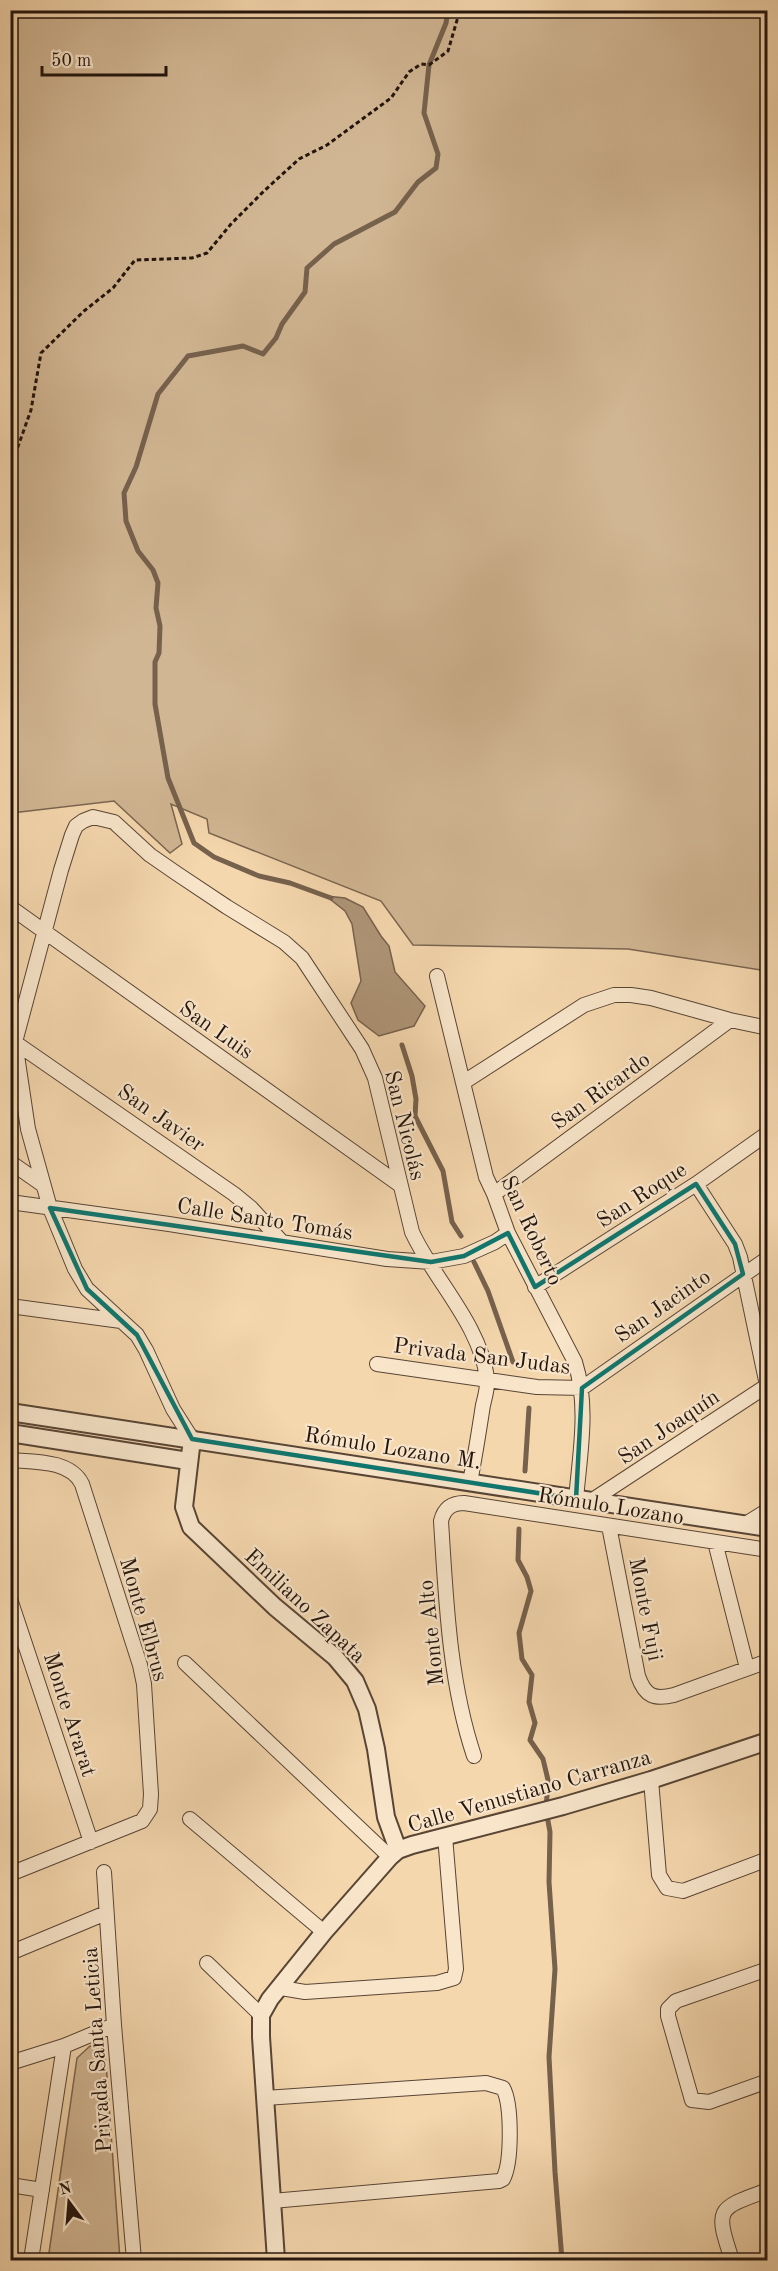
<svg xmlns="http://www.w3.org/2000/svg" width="778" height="2271" viewBox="0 0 778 2271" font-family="'Old Standard TT',serif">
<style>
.green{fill:#d1b693;stroke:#7a6550;stroke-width:1.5}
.water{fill:#ae9577;stroke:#76614d;stroke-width:1.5}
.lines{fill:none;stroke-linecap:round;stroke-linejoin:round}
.stream{stroke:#76614d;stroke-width:5}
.minor-casing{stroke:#584535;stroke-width:16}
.tertiary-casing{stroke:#584535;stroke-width:20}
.path{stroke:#23140d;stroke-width:3;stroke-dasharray:4.5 3;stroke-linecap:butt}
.minor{stroke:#f8e5ca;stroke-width:14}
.tertiary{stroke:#f8e5ca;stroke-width:16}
.marked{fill:none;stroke:#0f766e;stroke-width:4.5;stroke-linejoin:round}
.labels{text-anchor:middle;stroke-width:4.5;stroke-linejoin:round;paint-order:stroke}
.street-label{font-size:22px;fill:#23140d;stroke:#f8e5ca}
</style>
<rect width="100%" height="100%" fill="#f5d7ae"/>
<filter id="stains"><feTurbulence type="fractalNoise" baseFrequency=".00333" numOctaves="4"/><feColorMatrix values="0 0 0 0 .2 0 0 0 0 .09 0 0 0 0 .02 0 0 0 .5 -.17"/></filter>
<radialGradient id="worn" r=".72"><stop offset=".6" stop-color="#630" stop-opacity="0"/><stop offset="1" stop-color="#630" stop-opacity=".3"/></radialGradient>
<path class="green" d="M11,10L767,11V971L628,949L413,945L381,901L209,833L207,819L171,804L182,844L170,853L114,801L20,812L11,811Z
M90,2046L101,2048L106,2062L120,2260H48L77,2058Z"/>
<path class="water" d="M326,896L345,898L363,907L381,936L389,946L395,972L425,1006L414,1026L379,1036L358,1020L351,1003L361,981L352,924L345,911Z"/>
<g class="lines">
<path class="stream" d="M331,898L290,883L259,876L214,857L194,843L168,778L155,704V662L159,653L160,626L156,608L158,583L153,570L138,551L126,521L124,493L136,467L158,394L188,356L243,346L263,354L276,338L282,324L305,292L307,268L334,244L395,212L418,182L436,168L438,154L424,113L429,65L446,23L448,10
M402,1045L412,1076L416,1099L415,1116L443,1171L452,1222L461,1236
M474,1262L488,1291L513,1362
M525,1471L529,1408
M519,1529L518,1560L527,1577L531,1591L519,1633L522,1659L532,1675L529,1702L535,1723L530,1740L543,1759L548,1780L546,1810L550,1832L549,1882L555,1969L549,2057L555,2172L562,2260"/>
<g class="minor-casing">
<path id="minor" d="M10,907L400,1185
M437,976L486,1177L494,1194L508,1233L575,1362C589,1406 580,1453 576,1499
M10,1039L234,1194L251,1208L281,1241
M464,1082L584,1005L614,995H631L651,998L730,1020L768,1028
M10,1162L43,1185
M696,1184L735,1244L740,1257L768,1390
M494,1194L730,1020
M10,1202L169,1224L387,1259L431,1262L464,1256L495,1242L508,1233
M535,1287L696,1184L768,1133
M10,1306L121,1321
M377,1364L537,1387L582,1388L768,1258
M192,1439L173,1409L146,1350L137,1335L87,1289L75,1269L50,1208L28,1129L15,1042L61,870L72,835L76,826L83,821L93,817L114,822L150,855L176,873L227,907L284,942L302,958L362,1049L375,1078L412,1232C434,1280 480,1324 487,1378C488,1387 485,1397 483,1405C479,1431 475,1457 470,1482
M10,1460C35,1462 70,1460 82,1484L140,1665L144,1684L151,1794L150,1809L142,1821L10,1874
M591,1501L768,1385
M744,1525L768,1510
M609,1526L638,1676C645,1696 654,1700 674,1695L768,1661
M715,1542L747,1668
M10,1599L91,1842
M185,1663L390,1857
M474,1756C449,1681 446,1599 441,1521C444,1509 451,1503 464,1503L768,1550
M651,1780L659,1875L667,1888L683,1891L768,1859
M190,1819L324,1932
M104,1872L114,2025L134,2260
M10,1953L106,1913
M207,1963L261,2015
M768,1969L676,2001L668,2009V2016L692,2100L709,2102L768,2081
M281,1988L305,1992L437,1983L454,1978L456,1969L445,1836
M10,2063L64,2046L114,2025
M265,2098L486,2083L503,2088C512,2104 512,2163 503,2179L499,2181L272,2201
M10,2185L42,2190
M31,2260L64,2046
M732,2260C715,2208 716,2209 768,2190"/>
</g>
<g class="tertiary-casing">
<path id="tertiary" d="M10,1412L768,1528
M10,1433L188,1461
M192,1439L184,1507L191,1527L275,1607L335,1657L355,1681L367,1709L376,1749L386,1817L398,1850
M276,2260L261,2037V2015L270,1999L324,1932L390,1857L398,1850L412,1845L563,1806L651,1780L768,1741"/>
</g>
<path class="path" d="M10,469L31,410L41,353L84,311L113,288L135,260L192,258L207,253L231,224L264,191L299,159L327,145L391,98L409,72L421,64L429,65L448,51L460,10"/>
<use href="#minor" class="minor"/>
<use href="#tertiary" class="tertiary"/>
</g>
<path class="marked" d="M696,1184L735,1244L743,1274L582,1388L576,1499L192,1439L137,1335L87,1289L50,1208L431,1262L464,1256L508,1233L535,1287Z"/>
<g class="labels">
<g class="street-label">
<text transform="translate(217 1029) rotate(35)" y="8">San Luis</text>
<text transform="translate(600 1090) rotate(-36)" y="8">San Ricardo</text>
<text transform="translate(162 1117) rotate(35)" y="8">San Javier</text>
<text transform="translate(406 1125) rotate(76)" y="8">San Nicolás</text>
<text transform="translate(641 1194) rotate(-33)" y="8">San Roque</text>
<text transform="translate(265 1218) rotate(9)" y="8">Calle Santo Tomás</text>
<text transform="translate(533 1230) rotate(65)" y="8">San Roberto</text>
<text transform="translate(662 1305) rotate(-35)" y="8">San Jacinto</text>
<text transform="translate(482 1355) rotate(7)" y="8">Privada San Judas</text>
<text transform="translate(668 1426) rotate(-34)" y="8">San Joaquín</text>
<text transform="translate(393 1447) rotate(9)" y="8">Rómulo Lozano M.</text>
<text transform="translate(611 1505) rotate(9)" y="8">Rómulo Lozano</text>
<text transform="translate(306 1605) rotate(43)" y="8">Emiliano Zapata</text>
<text transform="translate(647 1609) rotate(79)" y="8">Monte Fuji</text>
<text transform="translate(145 1619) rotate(74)" y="8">Monte Elbrus</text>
<text transform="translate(430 1633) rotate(-96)" y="8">Monte Alto</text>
<text transform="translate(71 1714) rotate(72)" y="8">Monte Ararat</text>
<text transform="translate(529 1790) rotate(-16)" y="8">Calle Venustiano Carranza</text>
<text transform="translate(96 2050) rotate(-94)" y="8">Privada Santa Leticia</text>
</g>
</g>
<rect width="778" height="2271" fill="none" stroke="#f5d7ae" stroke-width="36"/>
<rect x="12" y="12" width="754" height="2247" fill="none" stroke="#23140d" stroke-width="3"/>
<rect x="18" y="18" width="742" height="2235" fill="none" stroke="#23140d" stroke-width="1.5"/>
<g transform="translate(69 2202) rotate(344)" stroke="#f8e5ca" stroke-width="4.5" paint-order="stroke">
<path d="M0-4.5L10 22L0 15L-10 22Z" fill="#23140d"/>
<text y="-9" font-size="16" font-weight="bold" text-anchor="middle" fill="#23140d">N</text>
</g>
<path d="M42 66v9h124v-9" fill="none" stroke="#23140d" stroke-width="3"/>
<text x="51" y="66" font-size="18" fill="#23140d" stroke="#f8e5ca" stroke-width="4.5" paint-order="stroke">50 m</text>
<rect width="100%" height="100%" filter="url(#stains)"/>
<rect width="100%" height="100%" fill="url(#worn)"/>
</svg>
